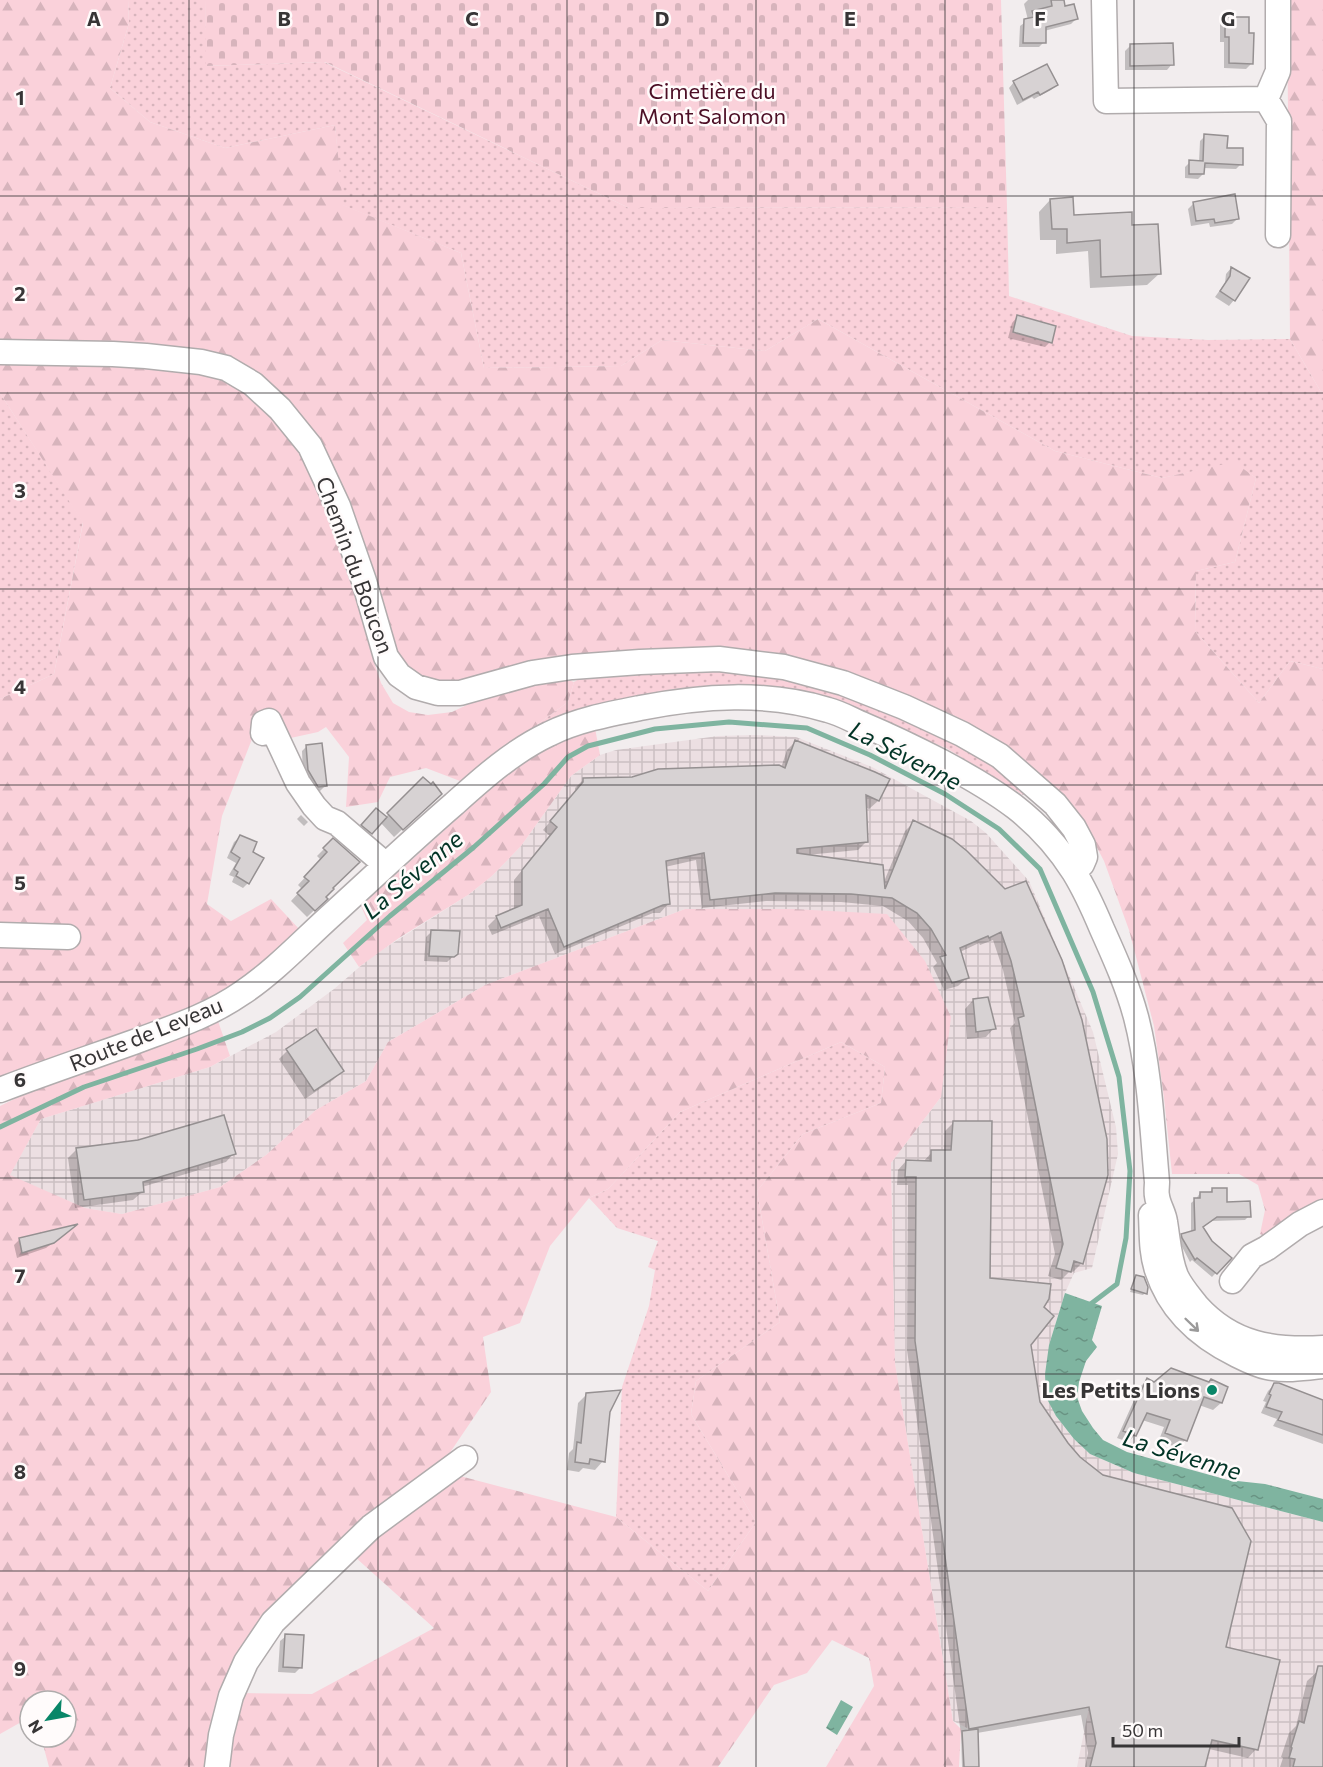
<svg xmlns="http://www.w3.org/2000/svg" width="1323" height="1767" viewBox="0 0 1323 1767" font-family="Commissioner,sans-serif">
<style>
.industrial{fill:url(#industrial-grid)}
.grass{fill:url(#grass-dots)}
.forest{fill:url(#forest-firs)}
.cemetery{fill:url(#cemetery-stones)}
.water{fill:url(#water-ripples)}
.shadow{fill:#0003}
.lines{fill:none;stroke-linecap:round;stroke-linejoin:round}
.stream{stroke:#7fb4a0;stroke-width:5}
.building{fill:#d7d2d3;stroke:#959091;stroke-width:1.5}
.minor-casing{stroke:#b1acad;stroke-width:27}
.minor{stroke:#fff;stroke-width:24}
.oneway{stroke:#9b9a9a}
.grid{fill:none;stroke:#373536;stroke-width:1.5;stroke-opacity:0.55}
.poi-dot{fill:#098668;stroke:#fffbfb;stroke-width:2}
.labels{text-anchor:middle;stroke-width:5;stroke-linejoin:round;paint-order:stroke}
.park-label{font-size:22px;fill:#4c0e25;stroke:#fffbfb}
.street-label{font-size:22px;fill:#373536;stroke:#fffbfb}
.poi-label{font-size:22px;font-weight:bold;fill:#373536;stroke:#fffbfb;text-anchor:end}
.water-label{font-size:24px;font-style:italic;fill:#023426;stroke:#fffbfb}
.grid-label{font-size:20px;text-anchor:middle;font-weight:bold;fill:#373536;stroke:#fffbfb;stroke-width:5;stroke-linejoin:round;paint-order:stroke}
</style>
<defs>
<pattern id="industrial-grid" width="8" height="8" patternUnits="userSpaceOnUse" patternTransform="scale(1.5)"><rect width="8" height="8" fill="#ecdfe2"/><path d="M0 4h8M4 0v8" fill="none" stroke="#cbc0c2"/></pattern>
<pattern id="grass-dots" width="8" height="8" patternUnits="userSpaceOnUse" patternTransform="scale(1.5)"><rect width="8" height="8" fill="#fad1da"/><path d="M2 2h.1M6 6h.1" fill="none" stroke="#d7b4bc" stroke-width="1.8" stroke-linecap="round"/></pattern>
<pattern id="forest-firs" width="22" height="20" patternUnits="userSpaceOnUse" patternTransform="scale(1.5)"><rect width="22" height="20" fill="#fad1da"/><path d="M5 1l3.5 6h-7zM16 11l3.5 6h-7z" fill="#d7b4bc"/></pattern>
<pattern id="cemetery-stones" width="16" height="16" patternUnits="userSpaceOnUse" patternTransform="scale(1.5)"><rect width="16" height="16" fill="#fad1da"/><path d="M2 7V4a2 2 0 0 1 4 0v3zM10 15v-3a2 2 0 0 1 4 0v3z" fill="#d7b4bc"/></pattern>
<pattern id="water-ripples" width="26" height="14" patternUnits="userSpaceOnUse" patternTransform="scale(1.5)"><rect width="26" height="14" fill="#7fb4a0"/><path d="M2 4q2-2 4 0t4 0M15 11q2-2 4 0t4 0" fill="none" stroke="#699383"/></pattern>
</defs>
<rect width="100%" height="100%" fill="#f2edee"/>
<path class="industrial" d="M755,735L796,737L872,767L971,821L986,833L1029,881L1093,1032L1116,1127L1118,1154L1092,1268L1074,1273L1065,1293L1049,1345L1056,1416L1074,1439L1090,1454L1134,1473L1323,1522V1767H1077L1089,1707L969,1729L953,1721L895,1363L891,1163L941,1097L685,909L485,985L388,1042L366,1081L316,1110L266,1155L220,1187L122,1214L85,1208L9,1176L41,1119L210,1067L276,1032L334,989L371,957L468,895L492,876L521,846L571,776L600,755L616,750L718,736Z"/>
<path class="grass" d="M128,0H205L207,66L324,62L629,208L1007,207L1009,296L1132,336L1208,340L1290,339L1321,392L1323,391V669L1290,661L1259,703L1195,631L1196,571L1235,562L1256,478L1234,463L1162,478L1055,451L818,319L765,351L662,340L621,366L484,368L461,253L342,205L335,125L225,148L150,122L110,88L129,23Z
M0,393L83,522L54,674L0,699Z
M704,665L782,673L948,734L1028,790L1023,795L946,748L812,696L772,687L734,686L673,689L583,710L534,727L568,702L574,682L586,675Z
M841,1042L885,1067L881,1103L803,1134L757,1191L780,1322L696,1381L691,1414L756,1522L708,1591L616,1517L622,1387L649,1306L655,1270L648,1267L658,1241L617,1228L589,1198L608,1189L680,1112Z"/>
<path class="forest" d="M0,0H128L129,23L110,88L150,122L225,148L335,125L343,205L461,253L484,368L621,366L662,340L765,351L818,319L1055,451L1162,478L1234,462L1256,478L1235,562L1196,571L1195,631L1259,703L1290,661L1323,669V1203L1271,1239L1260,1234L1265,1210L1258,1185L1239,1174H1172L1164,1098L1154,1026L1129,930L1104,861L1080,815L1058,791L1002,746L957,717L915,699L793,658L450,684L418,676L404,664L392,644L366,609L374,662L381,683L393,703L409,712L428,715L452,712L498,690L556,676L574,682L568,702L460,781L426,768L390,777L378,802L346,807L349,757L326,727L318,732L286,739L261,716L222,816L207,904L231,921L271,899L301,931L263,965L191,1012L0,1080V699L54,674L83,523L0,393Z
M1287,0H1323V391L1321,392L1290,339Z
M595,728L600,755L571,776L521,846L492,876L468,895L399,938L359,967L343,943L367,920L361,906L523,759L561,739Z
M685,909H793L887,914L925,961L951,1017L941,1097L891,1163L895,1363L953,1721L961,1729L959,1767H826L874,1686L869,1658L832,1640L807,1673L774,1685L718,1767H224L241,1693L312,1694L434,1628L355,1557L380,1530L460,1476L616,1517L708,1591L756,1522L691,1414L696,1381L780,1322L757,1191L803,1134L881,1103L885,1067L841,1042L680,1112L608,1189L589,1198L550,1246L520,1323L483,1337L491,1392L447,1457L264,1624L209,1767H49L41,1737H66V1701H30V1726L23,1721L0,1734V1106L31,1091L218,1021L230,1056L210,1067L41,1119L10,1175L85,1208L122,1214L220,1187L266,1155L316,1110L366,1081L388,1042L485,985Z"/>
<path class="cemetery" d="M205,0H1001L1007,207L629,208L325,62L206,66Z"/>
<path class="water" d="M1065,1293L1102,1306L1092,1340L1097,1347L1086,1361L1079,1382L1077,1397L1082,1411L1093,1428L1103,1440L1127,1452L1228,1480L1265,1484L1323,1499V1522L1134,1473L1090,1454L1074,1439L1056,1416L1046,1397L1045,1374L1049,1345Z
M841,1700L853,1707L837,1735L826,1728Z"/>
<path class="shadow" d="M1028,0H1063L1064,8L1076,19L1071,24L1044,31V42L1039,47H1019L1020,26L1028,20L1024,4Z
M1225,18L1252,63L1246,69L1224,68V42H1220V24Z
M1131,45L1172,64L1167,70H1125V51Z
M1014,82L1056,85L1051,90L1034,99L1032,97L1017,105L1009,88Z
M1205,136L1226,149L1241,164L1236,169L1203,168V174L1198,179L1185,178V167L1190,162H1199L1200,141Z
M1050,200L1072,216L1131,226L1159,274L1147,285L1090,288L1088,251L1056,254V240H1040L1039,212Z
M1194,203L1238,218L1232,224L1210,227L1209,223L1191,226L1188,209Z
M1231,268L1234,300L1229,306L1215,297L1225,283L1226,274Z
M1017,317L1050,342L1045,347L1008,338L1012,323Z
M795,742L888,780L878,801L869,809L865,807L867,841L858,850L807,855L883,884L905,831L914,822L1005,891L1082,1263L1073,1272L1070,1271L1061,1280L1048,1276L1055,1254L1010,1028L1015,1023L1003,970L993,940L980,945L979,943L960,952L967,978L958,986L944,990L933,967L937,963L923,938L908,921L883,906L841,902L766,901L702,908L696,860L665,867L668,904L660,913H653L555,954L539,916L492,935L488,926L497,917L514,910V880L550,836L543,830L575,792V788L584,779L632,778L781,768L787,750Z
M307,746L325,786L320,791L313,792L303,776L302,751Z
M423,779L432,802L394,837L380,822L368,835L360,828L376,810L385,818Z
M301,815L308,822L304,826L297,819Z
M240,837L251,852L248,883L243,888L232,882L234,877L229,875L236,863L227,858L234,842Z
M333,840L331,888L324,898L326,899L307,917L291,901L302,889L298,885L321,860L317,856Z
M432,931L457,953L447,962L424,961L426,937Z
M973,1000L994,1028L986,1037L967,1039L965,1009Z
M287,1051L342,1071L333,1080L305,1099L279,1059Z
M954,1122L989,1280L1042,1308L1030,1344L1038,1402L1067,1444L1224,1648L1256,1749L1248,1758L1209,1749L1204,1767H1085L1088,1753L1081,1715L977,1733L978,1767H962L961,1734L907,1350L908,1185H897L898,1170L906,1161L923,1162L932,1152H944L945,1131Z
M76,1150L234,1153L226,1162L142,1187V1192L133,1200L75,1208L68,1158Z
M1213,1189L1226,1203L1249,1216L1245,1220L1212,1221L1202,1228L1211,1242L1230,1258L1212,1277L1192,1260L1190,1262L1178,1239L1182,1235L1191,1232V1203L1196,1199L1200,1193H1209Z
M74,1227L46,1248L17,1258L14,1245L19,1240Z
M1137,1276L1145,1293L1143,1295L1130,1292Z
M1147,1380L1154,1384L1208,1383L1226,1387L1221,1403L1213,1410L1199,1405L1185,1440L1178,1448L1159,1440L1164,1427L1142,1420L1135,1435L1128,1442L1117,1438L1140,1387Z
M1275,1384L1323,1401V1444L1273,1426L1277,1419L1261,1413L1266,1402L1263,1401L1268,1391Z
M587,1394L609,1412L603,1461L595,1470L583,1468L579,1472L567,1470L569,1453L573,1449L578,1403Z
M286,1636L300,1668L295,1673L278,1672L280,1641Z
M1318,1671L1323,1672V1767H1280L1283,1758L1281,1757L1289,1733L1296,1726L1307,1681Z"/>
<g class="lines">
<path class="stream" d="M0,1127L84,1087L197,1049L242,1032L270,1018L300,997L390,916L474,847L544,784L568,757L588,746L655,729L729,722L807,728L870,755L945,794L999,829L1040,869L1093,992L1119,1077L1130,1171L1126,1238L1117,1284L1088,1306"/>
</g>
<path class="building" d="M1051,0H1064L1065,6L1074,4L1078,19L1046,27V43H1023L1024,19L1034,17L1032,11L1052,6Z
M1225,17H1249V33H1254L1253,64L1229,63V37H1225Z
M1173,43L1174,65L1130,66V44Z
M1047,64L1058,85L1040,95L1038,92L1023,100L1013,81Z
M1204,134L1228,136L1227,148H1243V165L1205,163L1204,174H1189V160L1203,161Z
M1235,194L1239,219L1215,223L1214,219L1196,221L1193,202Z
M1073,197L1074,215L1132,212V225L1158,224L1161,274L1101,277L1100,240L1067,243V229H1052L1050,199Z
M1231,267L1250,278L1235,301L1220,291L1230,276Z
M1017,315L1056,326L1052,343L1013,332Z
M795,740L875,772L890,779L879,801L866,795L868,842L797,849V853L883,865L885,889L913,820L952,839L967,851L1005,889L1026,881L1062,960L1082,1020L1107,1139L1108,1175L1083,1264L1074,1261L1071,1272L1056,1268L1063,1244L1018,1018L1024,1016L1011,961L1001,932L989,938L988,936L960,948L969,978L952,983L940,957L946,955L931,929L917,913L892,898L851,894L775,893L710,900L704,853L666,861L670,904L663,905L564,947L548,909L501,928L496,916L522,905V870L557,827L550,821L583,782V778L632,777L658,769L779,765L785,768Z
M322,743L327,786L318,787L308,770L306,745Z
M423,777L431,784L433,782L442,794L403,830L387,813Z
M376,808L387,817L372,834L361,825Z
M240,835L257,842L253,852L264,858L249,884L236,876L238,872L234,869L240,858L231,852Z
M333,838L360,862L333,888L334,889L326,897L328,899L315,911L297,893L309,881L304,877L327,852L323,848Z
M431,930L460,931L458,954L454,957L429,956Z
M988,997L996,1029L976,1032L973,999Z
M316,1029L344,1071L314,1091L286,1049Z
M224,1115L236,1154L143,1182L144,1192L84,1200L76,1148L138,1140Z
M953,1121H992L990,1278L1051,1284L1049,1299L1044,1307L1054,1316L1031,1345L1040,1402L1068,1443L1080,1457L1103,1475L1232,1508L1251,1541L1226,1647L1280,1660L1258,1750L1212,1740L1205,1767H1090L1096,1743L1089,1707L969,1729L915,1341L916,1177H905L906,1160L931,1161V1150H951Z
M1212,1188H1227V1202L1250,1201L1251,1217H1217L1203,1227L1212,1241L1232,1258L1217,1274L1197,1258L1195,1260L1182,1238L1181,1234L1195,1230L1194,1198H1200V1192H1212Z
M78,1224L54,1243L22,1253L19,1238Z
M1136,1275L1144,1277L1148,1287L1147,1294L1131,1289Z
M1171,1368L1209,1382L1211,1379L1228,1387L1222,1403L1204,1397L1187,1441L1165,1433L1170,1420L1147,1413L1136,1436L1123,1431L1147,1378L1154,1382Z
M1274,1383H1279L1323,1400V1435L1278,1420L1282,1412L1266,1407L1271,1395L1269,1394Z
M621,1390L610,1412L605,1462L590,1459L589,1464L575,1462L577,1442L581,1443L586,1393Z
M285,1634L304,1635L302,1668L283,1667Z
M1318,1666H1323V1767H1293L1295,1759L1289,1758L1292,1748L1291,1747L1299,1721L1304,1723Z
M978,1729L979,1767H964L962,1731Z"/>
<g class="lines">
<g class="minor-casing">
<path id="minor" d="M1104,0L1106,101L1266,99L1278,71V0
M1266,99L1279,121L1278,235
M0,352L113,354L146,356L201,362L226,368L253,384L280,409L310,446L338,506L364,581L386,657L399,675L416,687L438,693H460L532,673L572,667L640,662L719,659L784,667L843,683L904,707L962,734L1000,756L1055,804L1074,828L1083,845L1085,857L1082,864L1074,872
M263,733L264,723L269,721L298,783L314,806L325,818L337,823L386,865
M0,935L68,937
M0,1090C44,1073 89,1058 134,1042C171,1028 209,1016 242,993C272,973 298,946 325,921C368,882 410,842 454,804C483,778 513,751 549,734C577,720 609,714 640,708C702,696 766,691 828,710C840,713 852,720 864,725C890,736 917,749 942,762C998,792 1039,817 1074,872C1085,890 1094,910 1102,929C1115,958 1128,987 1136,1017C1150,1071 1152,1127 1157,1182C1157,1186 1156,1192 1157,1196C1158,1205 1164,1213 1165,1222C1168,1240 1169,1259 1176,1276C1181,1287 1190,1297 1197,1306C1232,1345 1274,1351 1323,1348
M1151,1215C1152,1234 1151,1252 1157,1270C1170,1311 1200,1337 1237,1355C1247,1360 1257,1365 1267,1367C1286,1371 1305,1368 1323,1366
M1232,1281L1252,1256L1267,1248L1300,1224L1323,1212
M217,1767L221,1735L231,1696L246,1662L273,1622L371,1527L465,1458"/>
</g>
<use href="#minor" class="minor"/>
</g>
<defs><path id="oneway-shaft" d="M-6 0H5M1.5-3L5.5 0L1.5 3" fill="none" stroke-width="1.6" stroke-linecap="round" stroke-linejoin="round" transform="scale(1.5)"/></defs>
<use class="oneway" href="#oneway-shaft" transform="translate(1192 1325) rotate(44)"/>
<path class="grid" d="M189,0V1767M378,0V1767M567,0V1767M756,0V1767M945,0V1767M1134,0V1767M0,196H1323M0,393H1323M0,589H1323M0,785H1323M0,982H1323M0,1178H1323M0,1374H1323M0,1571H1323"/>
<circle class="poi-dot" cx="1212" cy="1390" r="6"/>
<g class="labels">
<g class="park-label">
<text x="712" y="99">Cimetière du<tspan x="712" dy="25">Mont Salomon</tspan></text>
</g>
<g class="street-label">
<text transform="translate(355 565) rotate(70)" y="8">Chemin du Boucon</text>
<text transform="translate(146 1034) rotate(-22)" y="8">Route de Leveau</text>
</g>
<g class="poi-label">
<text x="1200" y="1398">Les Petits Lions</text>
</g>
<g class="water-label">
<text transform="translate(905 756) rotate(27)" y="8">La Sévenne</text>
<text transform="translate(413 875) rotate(-40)" y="8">La Sévenne</text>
<text transform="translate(1182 1455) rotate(17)" y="8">La Sévenne</text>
</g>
</g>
<g class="grid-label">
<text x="94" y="26">A</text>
<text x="284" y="26">B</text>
<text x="472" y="26">C</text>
<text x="662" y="26">D</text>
<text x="850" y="26">E</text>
<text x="1040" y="26">F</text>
<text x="1228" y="26">G</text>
<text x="20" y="105">1</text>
<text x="20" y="301">2</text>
<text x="20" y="498">3</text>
<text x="20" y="694">4</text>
<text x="20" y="890">5</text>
<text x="20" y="1087">6</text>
<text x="20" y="1283">7</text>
<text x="20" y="1479">8</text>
<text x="20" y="1676">9</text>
</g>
<g transform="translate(48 1719) rotate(239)"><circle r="28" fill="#fffbfb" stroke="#afacac" stroke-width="1.5"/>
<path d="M0-4.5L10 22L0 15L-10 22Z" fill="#098668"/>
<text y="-9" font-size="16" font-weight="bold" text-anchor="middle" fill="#373536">N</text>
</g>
<path d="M1113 1737v9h126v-9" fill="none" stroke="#373536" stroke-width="3"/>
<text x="1122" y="1737" font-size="18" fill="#373536" stroke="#fffbfb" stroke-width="4.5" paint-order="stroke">50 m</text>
</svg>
